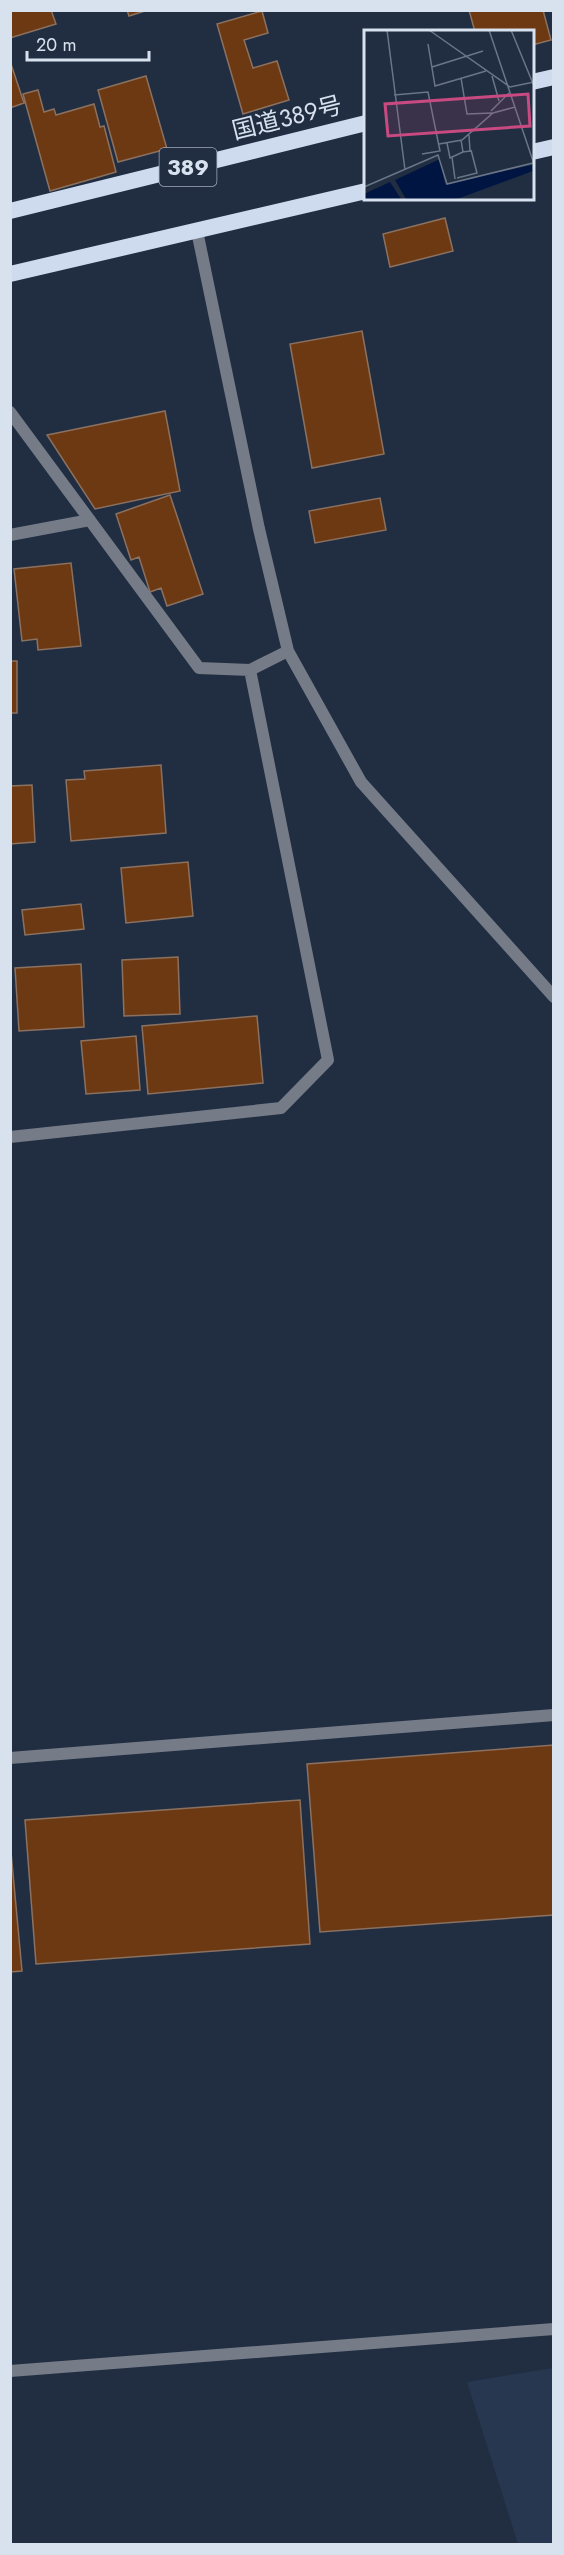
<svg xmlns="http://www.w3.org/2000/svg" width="564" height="2555" viewBox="0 0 564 2555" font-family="Jost,'Noto Sans JP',sans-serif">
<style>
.built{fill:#273750}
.building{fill:#6d3912;stroke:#8b7160;stroke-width:1.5}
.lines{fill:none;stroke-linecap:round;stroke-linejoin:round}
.service{stroke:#757c87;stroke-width:12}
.minor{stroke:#757c87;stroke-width:12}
.trunk{stroke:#cedaee;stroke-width:16}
.labels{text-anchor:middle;stroke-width:4.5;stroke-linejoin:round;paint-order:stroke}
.shield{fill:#212e42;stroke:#a1abba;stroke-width:1.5}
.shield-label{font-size:22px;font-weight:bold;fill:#d8e1ee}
.street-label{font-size:24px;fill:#d8e1ee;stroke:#212e42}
.inset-road{fill:none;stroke:#6a7687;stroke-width:1.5}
.view{fill:#c84a80;fill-opacity:0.15;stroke:#c84a80;stroke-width:3}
.inset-edge{fill:none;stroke:#d8e1ee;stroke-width:3}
</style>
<rect width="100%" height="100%" fill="#212e42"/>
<path class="built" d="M553,2368V2544H518L467,2382Z"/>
<path class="building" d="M10,10H51L56,24L10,38Z
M127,10H148L129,16Z
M469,10H543L551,40L532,45V32H475Z
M262,11L268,33L244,40L253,68L277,61L289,100L243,114L217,24Z
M10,61L24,103L10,108Z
M146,76L167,149L118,162L98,90Z
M38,90L44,112L54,109L56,115L94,104L100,127L104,126L116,172L50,191L23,94Z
M445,218L453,251L390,267L383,234Z
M362,331L384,454L312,468L290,344Z
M165,411L180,491L95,509L47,435Z
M170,495L203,594L167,606L161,588L150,592L139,557L131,560L116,514Z
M380,498L386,530L315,543L309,511Z
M71,563L81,646L38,650L37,639L22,641L14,569Z
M10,661H17V713H10Z
M161,765L166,833L71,841L66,780L85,779L84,771Z
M32,785L35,842L10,844V786Z
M188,862L193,916L126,923L121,868Z
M81,904L84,929L25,935L22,910Z
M178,957L180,1014L124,1016L122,960Z
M81,964L84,1027L19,1031L15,968Z
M257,1016L263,1083L148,1094L142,1026Z
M136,1036L140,1090L86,1094L81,1041Z
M554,1745V1915L320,1932L307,1764Z
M300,1800L310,1944L36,1964L25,1820Z
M10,1841L22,1971L10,1972Z"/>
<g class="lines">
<path class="service" d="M10,1758L554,1715"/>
<path class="minor" d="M197,231L259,529L288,651L361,782L554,997
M10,412L199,668L250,670
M10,535L90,520
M10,1137L281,1108L328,1060L250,670L288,651
M10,2371L554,2329"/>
<path class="trunk" d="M532,82L554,77
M532,152L554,147
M10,211L366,123
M10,274L366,191"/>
</g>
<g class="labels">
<rect class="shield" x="159.5" y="148" width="57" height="38" rx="4.5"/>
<g class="shield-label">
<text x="188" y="175">389</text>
</g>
<g class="street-label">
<text transform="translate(287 118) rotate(-14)" y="8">国道389号</text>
</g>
</g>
<g transform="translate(364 30)">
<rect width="170" height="170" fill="#212e42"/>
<path d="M76,129L81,154L168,135L169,141L93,169H42L31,150ZM26,152L37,169H0V164Z" fill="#001541"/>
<path class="inset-road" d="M23,0L41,140M65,0L146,57L170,52M125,0L170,134M147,0L170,56M64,14L71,56L122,41M68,37L119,21M128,46L135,71M97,48L103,84L128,83M30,65L64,62L76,121L58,124M127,81L145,63M97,110L99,122L106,121L105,105M83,113L86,128L99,122M75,114L98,110L129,83L151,77M88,127L91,149M93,148L113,143L107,120M0,157L74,125L83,154L169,133"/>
<path class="view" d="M164,64L166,96L24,106L21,74Z"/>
<rect width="170" height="170" class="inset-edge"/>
</g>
<rect width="564" height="2555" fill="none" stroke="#d8e1ee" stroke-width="24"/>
<path d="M27 51v9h122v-9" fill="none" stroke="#d8e1ee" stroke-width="3"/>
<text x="36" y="51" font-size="18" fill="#d8e1ee" stroke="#212e42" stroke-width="4.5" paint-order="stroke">20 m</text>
</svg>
